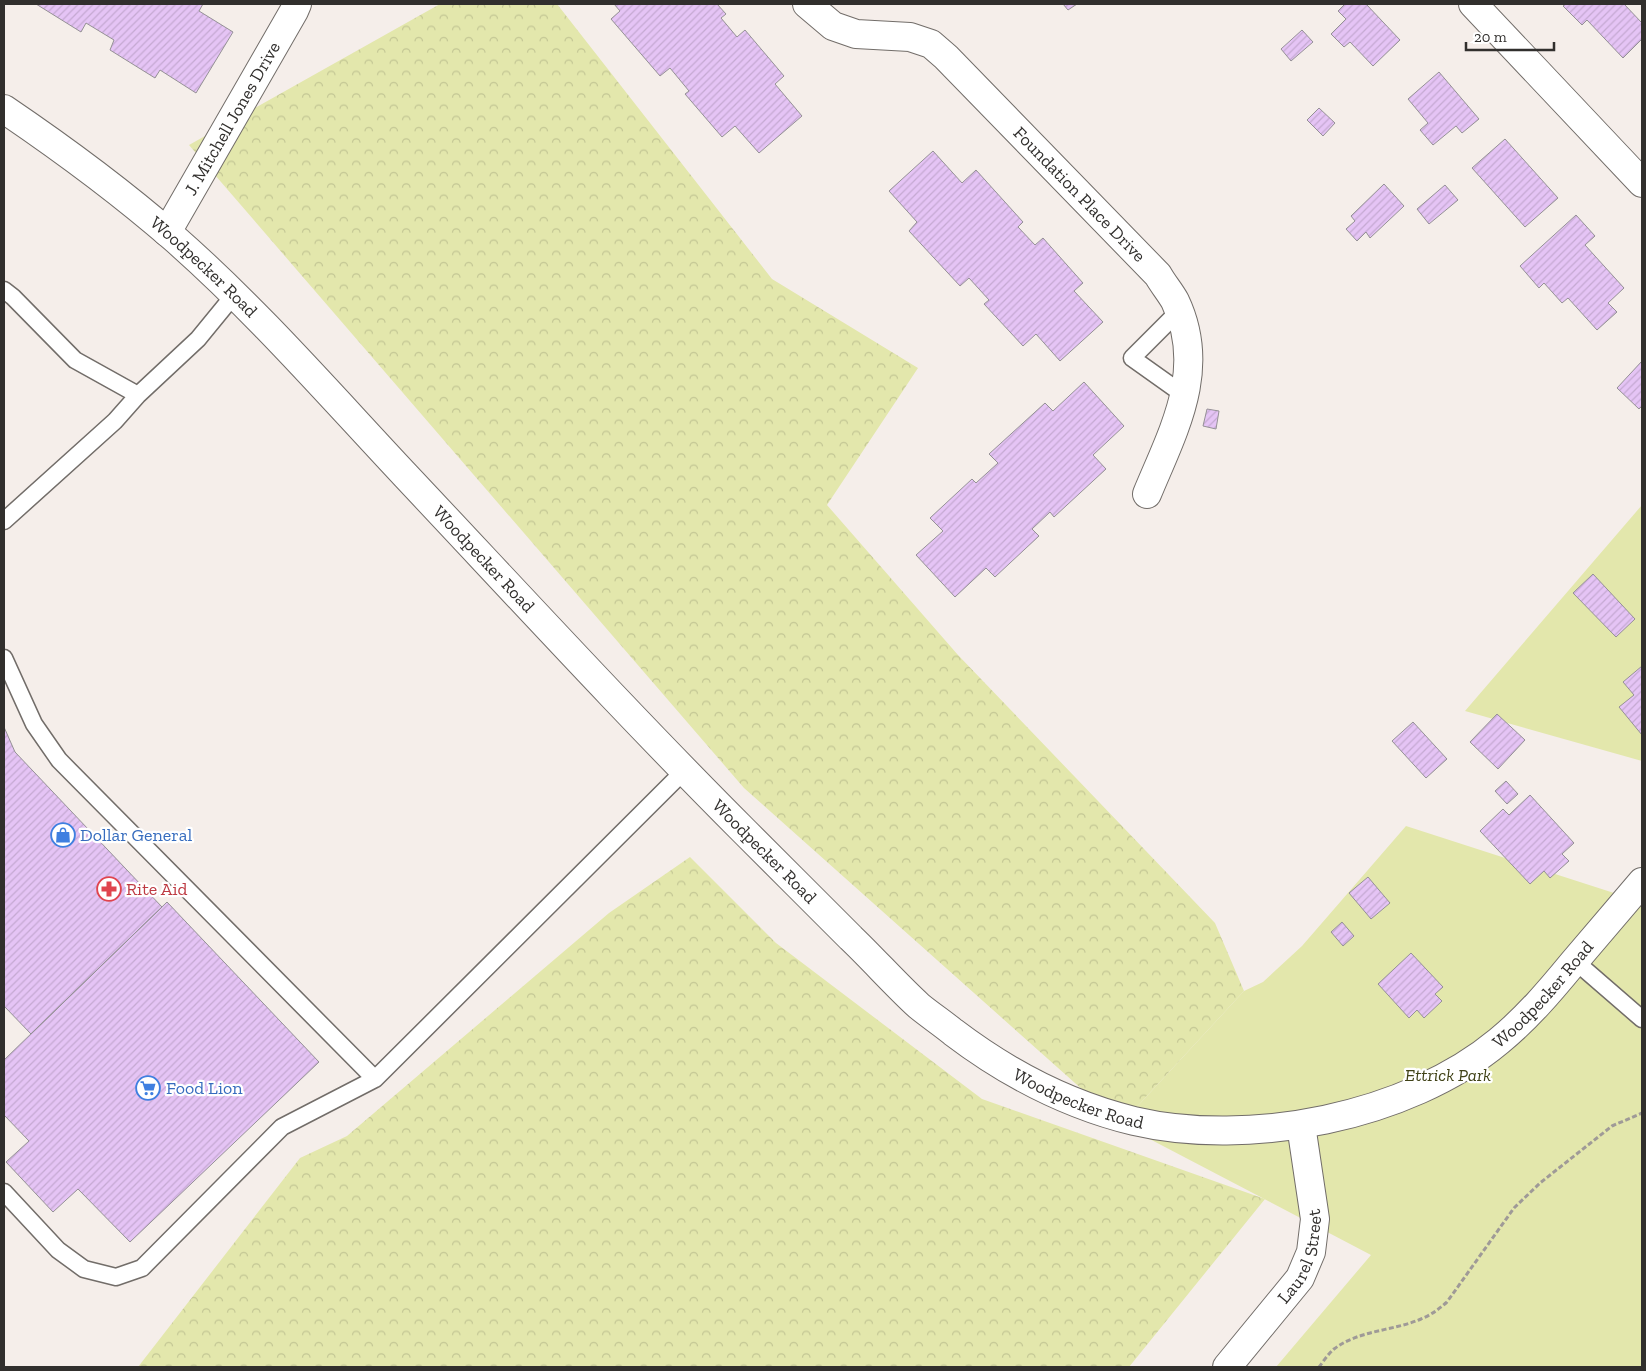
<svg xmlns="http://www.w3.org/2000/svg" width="1646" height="1371" viewBox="0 0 1646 1371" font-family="'Zilla Slab',serif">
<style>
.forest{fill:url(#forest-crowns)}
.park{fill:#e3e7ac}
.building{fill:url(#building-hatch);stroke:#959196}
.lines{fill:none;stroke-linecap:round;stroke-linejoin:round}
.service-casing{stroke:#726d69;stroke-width:19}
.minor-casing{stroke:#726d69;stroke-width:30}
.secondary-casing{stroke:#726d69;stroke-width:30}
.path{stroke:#9f9a97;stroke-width:3;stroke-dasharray:5 2.5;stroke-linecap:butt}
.service{stroke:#fff;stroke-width:16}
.minor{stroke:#fff;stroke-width:28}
.secondary{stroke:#fff;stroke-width:28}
.labels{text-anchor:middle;stroke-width:4.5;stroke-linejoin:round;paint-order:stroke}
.street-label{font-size:18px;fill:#312f2d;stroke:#fff}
.shop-label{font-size:18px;fill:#366cbe;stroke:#fff;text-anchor:start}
.health-label{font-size:18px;fill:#be3a42;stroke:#fff;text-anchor:start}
.park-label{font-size:18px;font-style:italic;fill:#404217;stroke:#fff}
</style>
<defs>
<pattern id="forest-crowns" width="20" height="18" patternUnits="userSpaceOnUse" patternTransform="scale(1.25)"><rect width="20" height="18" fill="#e3e7ac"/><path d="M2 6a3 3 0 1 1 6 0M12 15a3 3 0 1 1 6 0" fill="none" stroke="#c3c694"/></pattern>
<pattern id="building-hatch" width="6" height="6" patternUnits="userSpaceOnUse" patternTransform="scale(1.25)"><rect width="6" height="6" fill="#e5c4f5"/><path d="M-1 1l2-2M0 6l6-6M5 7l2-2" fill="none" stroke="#c5a9d2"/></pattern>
</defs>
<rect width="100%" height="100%" fill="#f5eeea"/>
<path class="forest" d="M440,4H557L772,279L918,368L827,505L958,655L1215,923L1244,991L1121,1124L744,788L189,145Z
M690,857L776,943L982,1099L1265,1199L1129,1367H138L300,1158L347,1136L609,913Z"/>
<path class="park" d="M1642,505V761L1465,711Z
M1406,826L1642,902V1367H1276L1371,1255L1121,1124L1244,991L1263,982L1302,946Z"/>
<path class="building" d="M36,4H203L199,11L233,32L196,93L160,70L155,78L110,50L114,40L86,23L81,32Z
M614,4H717L726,14L721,18L737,37L745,30L784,76L775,84L802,116L759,153L735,126L722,137L685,94L689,91L670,68L660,76L611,19L620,11Z
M1063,4H1077L1068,10Z
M1345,4H1366L1400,40L1373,66L1350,42L1344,47L1331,34L1346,19L1338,11Z
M1566,4H1624L1642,23V39L1623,58L1587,20L1582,25L1563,6Z
M1302,30L1313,42L1291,61L1281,49Z
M1439,72L1479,119L1462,133L1456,126L1433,145L1420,130L1428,123L1408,99Z
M1319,108L1335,123L1323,136L1307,120Z
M1505,139L1558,198L1525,227L1472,168Z
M933,151L962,183L976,170L1023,222L1018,227L1035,245L1043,238L1083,283L1074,291L1103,322L1060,361L1036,334L1023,346L984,304L989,300L969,278L960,286L909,231L917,222L889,191Z
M1384,184L1404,206L1370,238L1366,232L1357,241L1346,229L1355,221L1351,216Z
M1445,185L1458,200L1429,224L1417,209Z
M1576,215L1595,236L1585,245L1624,288L1608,303L1617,312L1597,330L1568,298L1562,303L1544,283L1539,288L1520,266Z
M1642,361V406L1639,409L1617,388Z
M1084,382L1124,426L1093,455L1106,469L1054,517L1050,512L1032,529L1039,536L995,577L986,568L955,597L916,555L943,531L930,518L972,479L976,483L998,463L989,454L1045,403L1053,411Z
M1207,409L1219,411L1216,429L1203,426Z
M1593,574L1635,619L1616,637L1573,593Z
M1642,666V735L1619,707L1634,695L1623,682Z
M1497,714L1525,740L1498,769L1470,742Z
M1413,722L1447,759L1426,778L1392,741Z
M4,727L15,752L162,907L31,1034L4,1006Z
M1506,781L1518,794L1507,804L1495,791Z
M1530,795L1574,843L1562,854L1569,861L1550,878L1544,871L1530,884L1480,831L1503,809L1509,815Z
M1368,877L1390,903L1371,919L1349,893Z
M167,902L319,1062L130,1242L78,1189L53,1212L6,1162L29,1141L4,1115V1060Z
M1342,922L1354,936L1343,946L1331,932Z
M1411,953L1443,987L1435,994L1442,1001L1424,1018L1417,1010L1409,1018L1378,984Z"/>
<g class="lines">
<g class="service-casing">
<path id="service" d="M4,290L13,297L75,360L138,395
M1179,311L1132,358L1184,395
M4,521L115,421L138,395L198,339L234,295
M4,658L34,724L59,760L375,1079
M1575,961L1642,1019
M4,1192L58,1250L84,1269L116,1277L142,1268L282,1127L375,1079L685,770"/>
</g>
<g class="minor-casing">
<g id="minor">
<path id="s1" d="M807,4L833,26L856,34L910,37L931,44L946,57L1158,275C1163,284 1170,292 1175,301C1208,370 1173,431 1147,494"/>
<path d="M1473,4L1642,183"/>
<path id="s2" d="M167,232L294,11L297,4"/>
<path id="s3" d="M1227,1367L1300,1278L1311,1252L1315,1219L1301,1125"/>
</g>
</g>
<g class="secondary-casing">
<g id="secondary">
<path id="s4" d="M4,109C63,149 120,191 174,238C257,311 330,395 406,476C518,595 629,716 745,832C780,867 816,903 851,938C874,960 896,985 919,1006C930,1015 942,1023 953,1032C1007,1073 1068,1105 1134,1121C1249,1148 1408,1117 1499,1041C1527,1018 1550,991 1573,963C1596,936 1619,909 1642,882"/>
</g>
</g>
<path class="path" d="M1319,1367C1323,1362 1328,1354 1334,1349C1359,1330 1393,1331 1421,1319C1431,1315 1439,1309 1447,1302L1514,1208L1540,1183L1612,1126L1642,1113"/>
<use href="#service" class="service"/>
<use href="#minor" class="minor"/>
<use href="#secondary" class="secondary"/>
</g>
<defs>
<g id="shop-ring" transform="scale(1.25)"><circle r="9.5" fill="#fff" stroke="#3f7fe0" stroke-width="1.5"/><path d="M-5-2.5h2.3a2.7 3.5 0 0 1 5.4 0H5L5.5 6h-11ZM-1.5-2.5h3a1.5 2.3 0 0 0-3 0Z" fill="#3f7fe0"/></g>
<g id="pharmacy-ring" transform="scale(1.25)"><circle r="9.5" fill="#fff" stroke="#e0444e" stroke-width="1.5"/><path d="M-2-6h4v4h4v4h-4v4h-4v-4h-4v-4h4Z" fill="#e0444e"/></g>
<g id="supermarket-ring" transform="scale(1.25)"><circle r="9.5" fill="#fff" stroke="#3f7fe0" stroke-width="1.5"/><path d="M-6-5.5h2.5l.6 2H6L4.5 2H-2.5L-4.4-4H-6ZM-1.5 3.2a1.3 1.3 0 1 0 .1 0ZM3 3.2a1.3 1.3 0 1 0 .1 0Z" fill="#3f7fe0"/></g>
</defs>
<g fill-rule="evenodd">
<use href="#shop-ring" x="63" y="835"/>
<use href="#pharmacy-ring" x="109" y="889"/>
<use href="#supermarket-ring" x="148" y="1088"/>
</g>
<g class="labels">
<g class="street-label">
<text dy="6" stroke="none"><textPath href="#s2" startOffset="131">J. Mitchell Jones Drive</textPath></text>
<text dy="6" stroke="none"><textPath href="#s1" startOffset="346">Foundation Place Drive</textPath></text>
<text dy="6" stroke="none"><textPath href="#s4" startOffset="255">Woodpecker Road</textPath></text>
<text dy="6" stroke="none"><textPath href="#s4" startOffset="660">Woodpecker Road</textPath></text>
<text dy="6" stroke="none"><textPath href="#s4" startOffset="1065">Woodpecker Road</textPath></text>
<text dy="6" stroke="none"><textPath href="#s4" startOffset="1979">Woodpecker Road</textPath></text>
<text dy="6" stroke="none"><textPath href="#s4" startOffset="1470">Woodpecker Road</textPath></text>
<text dy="6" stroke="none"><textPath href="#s3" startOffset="136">Laurel Street</textPath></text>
</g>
<g class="shop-label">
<text x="80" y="841">Dollar General</text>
<text x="166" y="1094">Food Lion</text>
</g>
<g class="health-label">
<text x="126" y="895">Rite Aid</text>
</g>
<g class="park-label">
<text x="1448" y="1081">Ettrick Park</text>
</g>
</g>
<rect width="1646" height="1371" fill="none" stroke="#312f2d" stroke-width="10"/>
<path d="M1466 42v8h88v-8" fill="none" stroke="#312f2d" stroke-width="2.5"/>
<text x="1474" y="42" font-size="15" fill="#312f2d" stroke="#ffffff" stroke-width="4" paint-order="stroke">20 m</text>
</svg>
